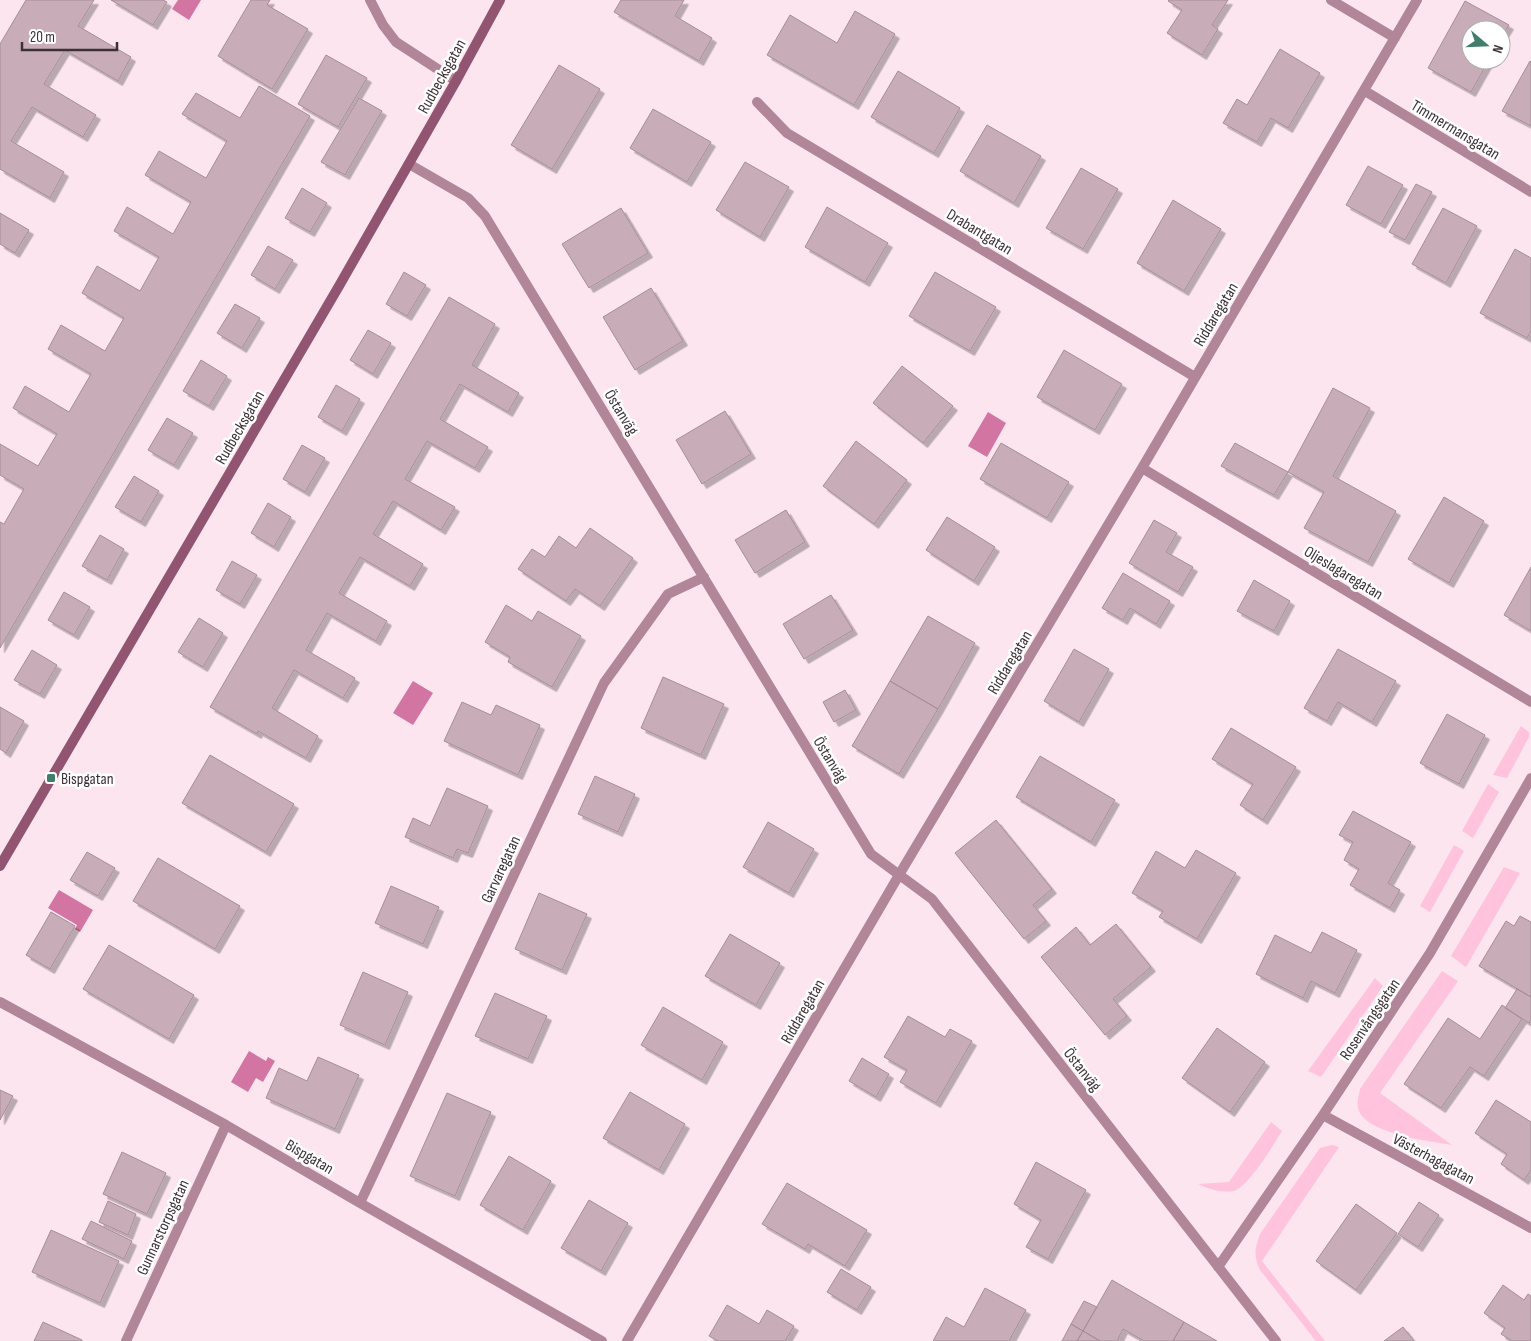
<svg xmlns="http://www.w3.org/2000/svg" width="1531" height="1341" viewBox="0 0 1531 1341" font-family="'Sofia Sans Condensed',sans-serif">
<style>
.green{fill:#ffc3dd}
.water{fill:#d375a3}
.building{fill:#c8adb8;stroke:#a78d98;filter:url(#shadow)}
.lines{fill:none;stroke-linecap:round;stroke-linejoin:round}
.street{stroke:#b18699;stroke-width:10}
.secondary{stroke:#915572;stroke-width:10}
.poi-dot{fill:#407d6a;stroke:#fff;stroke-width:2}
.labels{text-anchor:middle;stroke-width:5;stroke-linejoin:round;paint-order:stroke}
.street-label{font-size:16px;fill:#3b3035;stroke:#fff}
.poi-label{font-size:16px;fill:#3b3035;stroke:#fff;text-anchor:start}
</style>
<defs>
<filter id="shadow"><feDropShadow dx="4.5" dy="4.5" stdDeviation="0" flood-color="#0004"/></filter>
</defs>
<rect width="100%" height="100%" fill="#fce5ef"/>
<path class="green" d="M1521,726L1529,732V737L1507,778L1493,775Z
M1488,784L1499,792L1473,838L1462,831Z
M1454,845L1464,851L1430,912L1420,906Z
M1504,867L1520,873L1466,967L1451,956Z
M1442,971L1458,981L1380,1093L1452,1145C1430,1141 1364,1134 1358,1108C1357,1101 1359,1095 1360,1089Z
M1375,978L1383,986L1321,1077L1308,1071Z
M1271,1122L1282,1131C1273,1145 1248,1188 1233,1191C1220,1193 1210,1189 1198,1184L1229,1182Z
M1332,1145L1339,1147L1262,1261L1325,1341H1316L1260,1270C1253,1255 1255,1249 1260,1234L1320,1148Z"/>
<path class="water" d="M178,0H201L189,20L172,9Z
M988,412L1006,423L987,457L968,446Z
M413,681L433,693L413,725L393,713Z
M59,890L93,910L80,932L75,929L77,925L48,908Z
M249,1051L266,1061L268,1057L275,1061L263,1082L256,1078L248,1092L231,1082Z"/>
<path class="building" d="M26,0H94L78,26L131,57L118,81L65,50L44,84L96,115L83,137L32,107L11,141L64,172L50,198L0,169V44Z
M111,0H163L167,2L153,25Z
M251,0H270L267,5L308,29L272,89L218,56Z
M621,0H684L675,16L712,38L699,61L614,12Z
M1169,0H1228L1212,25L1218,29L1202,55L1167,33L1182,10L1168,1Z
M1465,1L1509,25L1501,38V30H1471V60H1489L1471,92L1428,68Z
M855,11L895,34L854,105L767,55L790,15L837,43Z
M1280,49L1320,73L1288,128L1271,118L1257,142L1223,123L1237,99L1247,105Z
M326,55L367,78L338,127L298,104Z
M1530,61L1531,62V126L1502,111Z
M559,65L600,89L552,169L511,145Z
M898,71L960,108L934,153L871,117Z
M259,86L310,116L0,648V522L4,524L24,489L0,475V444L38,466L57,434L13,408L25,386L69,412L91,374L48,349L61,325L105,351L124,318L82,293L97,266L140,291L159,257L114,231L127,207L173,234L191,202L145,175L159,151L206,178L227,141L182,114L196,93L240,118Z
M359,98L382,111L345,175L321,162Z
M653,109L711,142L687,182L630,148Z
M987,125L1041,156L1014,203L960,171Z
M745,162L789,187L760,237L716,210Z
M1368,166L1403,185L1381,224L1346,205Z
M1081,168L1118,189L1083,249L1046,228Z
M1416,184L1432,192L1405,240L1389,232Z
M302,188L327,203L310,232L285,218Z
M1173,200L1221,229L1184,291L1137,263Z
M827,207L888,243L865,282L805,247Z
M621,208L648,253L589,288L562,244Z
M1443,208L1477,226L1446,283L1412,264Z
M0,213L29,230L15,253L0,244Z
M268,246L293,260L275,289L251,275Z
M1515,249L1531,258V331L1527,338L1480,313Z
M404,272L426,285L407,316L386,304Z
M935,272L996,307L970,351L909,316Z
M651,288L683,341L635,370L603,317Z
M449,297L495,324L472,365L519,393L508,412L460,384L440,419L488,447L475,468L427,441L405,479L455,507L441,530L393,501L373,534L423,564L410,586L360,557L339,593L387,621L376,641L327,613L306,650L355,678L343,698L294,670L272,708L318,736L306,758L258,731L257,734L210,707Z
M235,304L260,318L242,348L217,333Z
M368,330L391,343L373,374L350,360Z
M1064,350L1122,384L1095,430L1037,397Z
M201,360L227,376L209,406L183,391Z
M902,366L953,406L923,443L873,403Z
M336,385L360,399L342,431L318,417Z
M1333,388L1370,408L1333,476L1396,511L1368,562L1304,528L1324,492L1288,472Z
M725,411L751,454L702,484L676,440Z
M167,418L193,433L174,465L148,450Z
M856,441L907,480L874,524L823,486Z
M1001,443L1069,482L1047,518L980,479Z
M1235,443L1288,472L1274,495L1221,466Z
M302,445L325,458L305,492L283,479Z
M134,476L159,491L141,522L115,507Z
M1444,497L1484,521L1449,583L1408,559Z
M268,503L291,517L274,547L251,533Z
M786,510L805,542L755,573L735,540Z
M947,517L995,547L974,581L926,550Z
M1154,520L1177,533L1166,552L1193,567L1178,592L1129,563Z
M590,528L633,558L600,606L575,589L566,601L518,569L532,549L545,557L559,536L576,548Z
M100,535L124,549L107,580L82,566Z
M232,561L257,575L240,604L216,590Z
M1531,567V631L1504,615Z
M1123,573L1170,601L1156,624L1130,608L1123,620L1102,608Z
M1254,580L1290,601L1274,631L1237,611Z
M64,592L90,607L74,635L48,620Z
M831,595L853,630L804,659L783,624Z
M506,605L532,621L538,611L581,636L552,687L508,662L510,657L485,642Z
M928,616L975,643L938,709L890,681Z
M199,618L223,633L203,667L178,652Z
M1074,649L1109,669L1079,722L1044,701Z
M1338,649L1396,681L1372,722L1338,702L1327,721L1304,708Z
M32,650L57,665L40,694L14,680Z
M663,677L724,704L701,755L641,728Z
M890,681L938,709L899,774L852,746Z
M845,690L856,710L834,722L823,702Z
M462,702L491,715L496,705L540,725L518,775L444,741Z
M0,707L24,721L6,753L0,749Z
M1447,714L1485,735L1459,784L1420,763Z
M1231,728L1296,767L1263,820L1240,805L1253,784L1212,759Z
M210,755L294,804L266,852L182,803Z
M1040,756L1115,800L1091,842L1016,797Z
M595,776L635,794L618,832L578,814Z
M447,788L488,806L468,853L457,849L453,858L405,837L413,818L430,826Z
M1353,811L1411,842L1388,883L1400,890L1390,908L1350,885L1359,869L1344,860L1353,842L1339,835Z
M996,820L1052,889L1033,905L1046,921L1024,939L955,853Z
M768,822L814,849L789,893L743,867Z
M1196,850L1236,873L1197,939L1159,917L1163,911L1132,893L1156,851L1185,868Z
M87,852L115,868L98,896L70,880Z
M158,858L240,906L215,949L133,901Z
M391,886L439,907L423,944L375,923Z
M539,893L587,914L562,970L515,949Z
M51,912L75,926L50,969L26,955Z
M1520,916L1531,922V997L1479,966L1506,921L1514,926Z
M1116,924L1151,967L1113,999L1127,1016L1105,1035L1041,957L1076,927L1090,945Z
M1322,932L1357,950L1335,993L1311,981L1303,998L1256,974L1275,935L1311,953Z
M730,934L780,963L756,1005L705,976Z
M109,945L194,995L169,1039L83,989Z
M363,972L408,992L385,1045L340,1025Z
M1517,989L1531,997V1019L1529,1023L1505,1008Z
M495,993L547,1016L528,1059L475,1036Z
M1502,1005L1522,1019L1484,1076L1470,1067L1441,1108L1404,1084L1448,1018L1480,1039Z
M663,1007L723,1042L702,1080L641,1045Z
M908,1016L945,1037L950,1029L972,1041L936,1103L900,1082L907,1070L884,1057Z
M1217,1028L1265,1062L1230,1112L1182,1078Z
M318,1057L359,1075L335,1129L266,1098L279,1068L307,1081Z
M862,1058L889,1074L876,1097L849,1081Z
M0,1090L13,1096L0,1120Z
M630,1092L685,1124L659,1170L603,1138Z
M447,1093L491,1112L455,1196L410,1176Z
M1496,1100L1531,1122V1170L1524,1180L1501,1164L1507,1154L1475,1133Z
M122,1152L166,1173L147,1214L103,1194Z
M509,1156L551,1181L523,1230L480,1205Z
M1036,1162L1086,1190L1048,1259L1026,1247L1041,1220L1014,1204Z
M787,1183L867,1230L845,1266L808,1244L805,1249L762,1224Z
M589,1200L628,1223L601,1271L561,1248Z
M108,1201L136,1214L128,1235L99,1222Z
M1419,1202L1439,1215L1418,1247L1398,1234Z
M1356,1204L1397,1233L1356,1290L1316,1261Z
M91,1221L132,1241L124,1259L82,1239Z
M51,1230L119,1261L100,1303L32,1272Z
M841,1269L871,1287L857,1310L827,1292Z
M1112,1280L1184,1322L1173,1341H1144L1123,1329L1117,1341H1100L1083,1331Z
M1503,1285L1524,1300L1528,1294L1531,1296V1341H1512L1501,1334L1505,1328L1484,1313Z
M985,1288L1026,1310L1009,1341H933L946,1317L964,1327Z
M1084,1301L1097,1307L1083,1331L1071,1324Z
M727,1305L759,1324L767,1310L794,1326L785,1341H718L709,1336Z
M43,1322L82,1340V1341H34Z
M1184,1322L1217,1341H1173Z
M1071,1324L1083,1331L1077,1341H1062Z
M1403,1327L1414,1341H1384Z
M1083,1331L1100,1341H1077Z"/>
<g class="lines">
<path class="street" d="M370,0L383,25L396,42L456,81
M1331,0L1395,38
M1365,91L1531,192
M757,102L787,133L1195,377
M409,164L468,198L485,216L871,854L932,899L1276,1341
M1142,468L1531,702
M0,1002L226,1125L360,1203L602,1341
M1323,1115L1531,1228
M360,1203L604,683L668,594L704,577
M1218,1267L1323,1115L1430,953L1531,778
M126,1341L226,1125
M627,1341L899,875L1142,468L1417,0"/>
<path class="secondary" d="M0,866L339,286L456,81L500,0"/>
</g>
<rect class="poi-dot" x="46" y="773" width="10" height="10" rx="2.5"/>
<g class="labels">
<g class="street-label">
<text transform="translate(441 76) rotate(-61)" y="6">Rudbecksgatan</text>
<text transform="translate(1456 129) rotate(31)" y="6">Timmermansgatan</text>
<text transform="translate(980 231) rotate(31)" y="6">Drabantgatan</text>
<text transform="translate(1215 314) rotate(-59)" y="6">Riddaregatan</text>
<text transform="translate(622 412) rotate(59)" y="6">Östanväg</text>
<text transform="translate(239 427) rotate(-60)" y="6">Rudbecksgatan</text>
<text transform="translate(1344 572) rotate(31)" y="6">Oljeslagaregatan</text>
<text transform="translate(1009 662) rotate(-59)" y="6">Riddaregatan</text>
<text transform="translate(831 759) rotate(59)" y="6">Östanväg</text>
<text transform="translate(500 869) rotate(-65)" y="6">Garvaregatan</text>
<text transform="translate(802 1011) rotate(-60)" y="6">Riddaregatan</text>
<text transform="translate(1369 1019) rotate(-56)" y="6">Rosenvångsgatan</text>
<text transform="translate(1083 1069) rotate(52)" y="6">Östanväg</text>
<text transform="translate(310 1156) rotate(30)" y="6">Bispgatan</text>
<text transform="translate(1434 1158) rotate(28)" y="6">Västerhagagatan</text>
<text transform="translate(162 1227) rotate(-65)" y="6">Gunnarstorpsgatan</text>
</g>
<g class="poi-label">
<text x="61" y="784">Bispgatan</text>
</g>
</g>
<g transform="translate(1486 45) rotate(109)"><circle r="24" fill="#ffffff" stroke="#b1acae"/>
<path d="M0-4L9 19L0 12L-9 19Z" fill="#407d6a"/>
<text y="-8" font-size="14" font-weight="bold" text-anchor="middle" fill="#3b3035">N</text>
</g>
<path d="M22 42v8h95v-8" fill="none" stroke="#3b3035" stroke-width="2.5"/>
<text x="30" y="42" font-size="15" fill="#3b3035" stroke="#ffffff" stroke-width="4" paint-order="stroke">20 m</text>
</svg>
